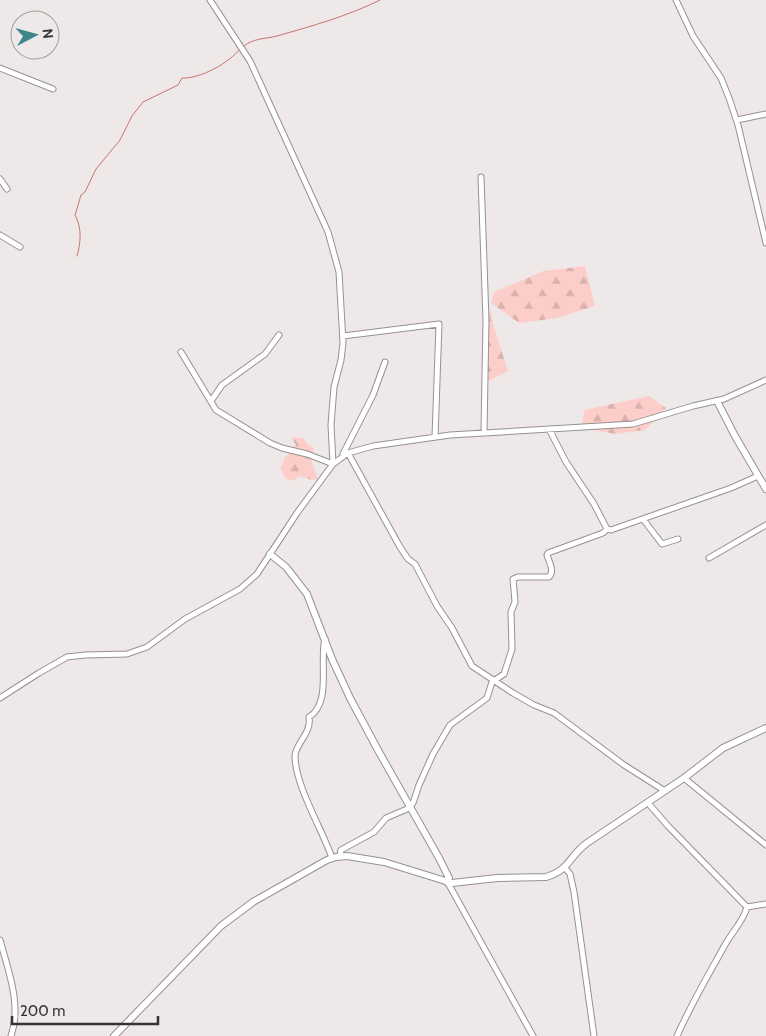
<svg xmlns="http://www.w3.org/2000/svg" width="766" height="1036" viewBox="0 0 766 1036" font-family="Cabin,sans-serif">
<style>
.forest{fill:url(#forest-firs)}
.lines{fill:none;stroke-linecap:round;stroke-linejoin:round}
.stream{stroke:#c9736d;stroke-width:1}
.minor-casing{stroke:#969191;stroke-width:7}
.tertiary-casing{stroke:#969191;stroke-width:8}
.minor{stroke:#fff;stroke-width:5}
.tertiary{stroke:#fff;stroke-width:6}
</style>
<defs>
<pattern id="forest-firs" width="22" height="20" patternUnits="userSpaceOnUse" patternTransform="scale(1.25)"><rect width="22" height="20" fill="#fdcec9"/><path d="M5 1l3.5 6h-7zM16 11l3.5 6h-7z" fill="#d9b1ad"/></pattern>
</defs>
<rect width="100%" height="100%" fill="#eee9e8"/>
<path class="forest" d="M585,266L595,306L557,318L519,323L491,303L494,292L544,271Z
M491,311L493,324L508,371L485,383V314Z
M649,396L666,408L645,430L616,434L582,428L584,410Z
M291,437L303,438L307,444L314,448L312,463L318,479L312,480L300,476L292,481L286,479L280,469L285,458L296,445Z"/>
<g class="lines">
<path class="stream" d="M244,46C253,38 266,39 277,36C312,26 348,16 380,0
M77,256C81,242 82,228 75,215L81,195L85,192L96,169L120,140L132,116L143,102L178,85L182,78C200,79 229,63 240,49"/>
<g class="minor-casing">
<path id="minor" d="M676,0L693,36L721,78L729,98L738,125L766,243
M0,68L53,89
M737,120L766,114
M481,177L486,320L484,432
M0,179L7,189
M0,235L20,247
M343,336L439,324L435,437
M181,352L216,410L270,443L282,448L307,454L333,464L331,425L334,387L341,360L343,343L339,272L328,232L250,61L210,0
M211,401L222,385L265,354L279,335
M549,429L566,462L594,504L607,529L611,530L731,488L758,476
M348,453L400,547L408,559L415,564L437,606L452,628L472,666L513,693L534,705L554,713L624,765L665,791
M343,454L373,395L385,362
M643,519L662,544L678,539
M709,558L766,525
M325,639C319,661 332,703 309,717C312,733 295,744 295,756C295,785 322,829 332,858
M0,698L39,673L67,657L85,655L127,654L147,647L185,619L240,589L257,574L297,513L333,464L348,453L373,446L450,435L633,424L693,406L724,399L766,380
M684,778L766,845
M648,803L668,826L747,907C744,920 733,931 726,943C709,974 691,1004 677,1036
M340,856L341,850L374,832L386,818L407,809L413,803L419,785L433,754L450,725L487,698L492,682L504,674L512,649L511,612L515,602L513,579L518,577H549C555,571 549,562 547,555L548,553L603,533L607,529
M565,868L570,874L574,892L594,1036
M448,883L533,1036
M747,907L766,904
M0,940C8,970 22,1005 11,1036"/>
</g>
<g class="tertiary-casing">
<path id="tertiary" d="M717,401L735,436L766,489
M270,554L286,567L307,594L332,659L350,698L379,752L439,858L449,878L448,883
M114,1036L221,926L253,902L327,860L336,857L347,856L384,862L452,883L497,878L546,877C570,870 569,856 587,843L684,778L723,748L766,728"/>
</g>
<use href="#minor" class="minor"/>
<use href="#tertiary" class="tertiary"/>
</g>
<g transform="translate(35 35) rotate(84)"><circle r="24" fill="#eee9e8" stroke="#a4a09f"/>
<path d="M0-4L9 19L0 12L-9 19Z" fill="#3d868a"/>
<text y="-8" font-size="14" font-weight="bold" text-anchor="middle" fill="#343232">N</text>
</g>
<path d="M12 1016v8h146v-8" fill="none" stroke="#343232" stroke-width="2.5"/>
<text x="20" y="1016" font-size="15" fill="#343232" stroke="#eee9e8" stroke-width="4" paint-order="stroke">200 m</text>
</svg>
